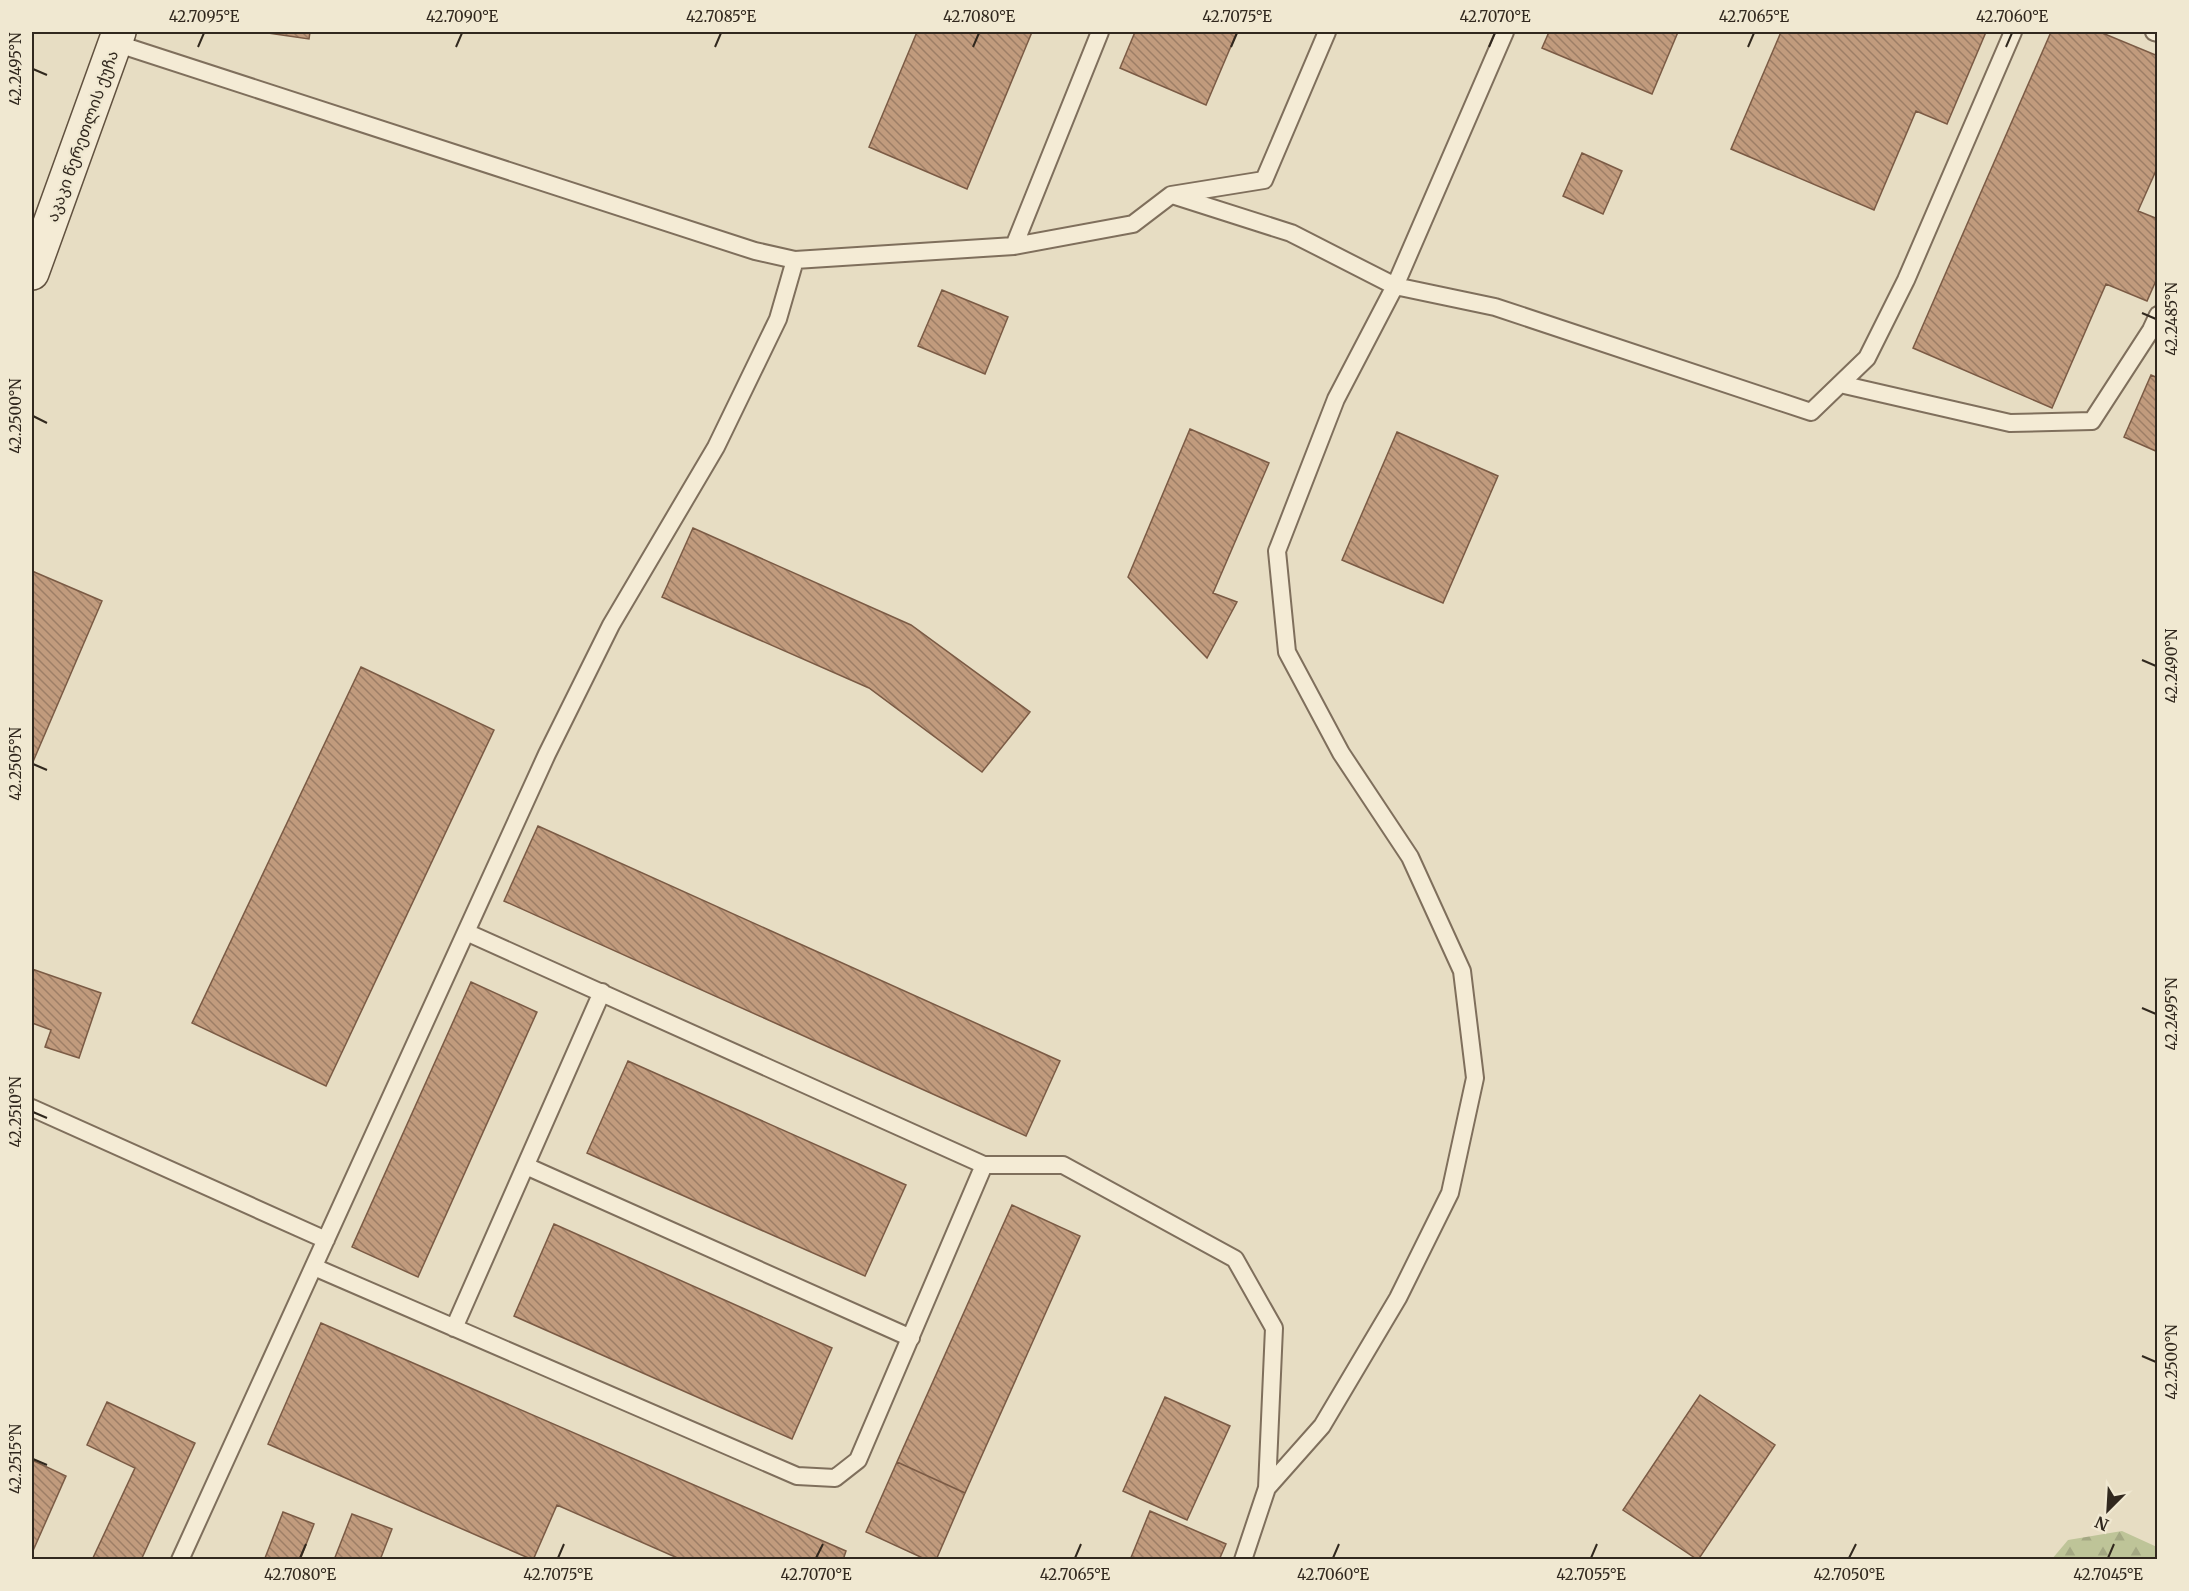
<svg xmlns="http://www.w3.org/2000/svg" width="2189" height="1591" viewBox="0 0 2189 1591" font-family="Merriweather,'Noto Sans Georgian',serif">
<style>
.forest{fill:url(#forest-firs)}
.building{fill:url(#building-back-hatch);stroke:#7b5b45;stroke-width:1.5}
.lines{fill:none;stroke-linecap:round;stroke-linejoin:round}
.service-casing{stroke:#7f6f5c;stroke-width:20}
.secondary-casing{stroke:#61513f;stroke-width:36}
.service{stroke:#f4ebd5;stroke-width:16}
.secondary{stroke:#f4ebd5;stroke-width:33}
.ticks{fill:none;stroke:#31281e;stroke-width:2}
.labels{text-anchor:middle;stroke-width:4.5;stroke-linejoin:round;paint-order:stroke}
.street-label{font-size:16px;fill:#31281e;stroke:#f0e8d1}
.neatline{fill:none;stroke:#31281e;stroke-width:2}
.ticks-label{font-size:15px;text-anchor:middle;fill:#31281e}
</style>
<defs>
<pattern id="forest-firs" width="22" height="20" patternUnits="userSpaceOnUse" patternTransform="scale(1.5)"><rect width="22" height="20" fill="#bec498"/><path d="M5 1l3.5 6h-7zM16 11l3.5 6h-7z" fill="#a4a883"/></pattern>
<pattern id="building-back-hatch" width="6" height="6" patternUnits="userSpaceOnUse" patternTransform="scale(1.5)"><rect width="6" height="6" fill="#c19b7d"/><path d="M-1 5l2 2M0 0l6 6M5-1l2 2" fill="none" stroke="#9d7e66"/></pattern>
</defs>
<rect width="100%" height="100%" fill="#e7ddc3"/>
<path class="forest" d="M2122,1531L2157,1547V1559H2052L2068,1540Z"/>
<path class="building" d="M261,32H310L309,39Z
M917,32H1032L967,189L869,147Z
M1135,32H1237L1206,105L1120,68Z
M1549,32H1678L1652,94L1542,48Z
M1781,32H1986L1947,124L1916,111L1874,210L1731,149Z
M2051,32H2100L2158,56V166L2138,211L2158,219V276L2147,301L2106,284L2052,408L1913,348Z
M1582,153L1622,171L1603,214L1563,196Z
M942,290L1008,317L985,374L918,346Z
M2151,375L2158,378V452L2124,437Z
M1190,429L1269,463L1213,593L1237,602L1207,658L1128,577Z
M1397,432L1498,476L1443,603L1342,560Z
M693,528L911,625L1030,712L982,772L869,688L662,597Z
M32,571L102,601L32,764Z
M361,667L494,730L326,1086L192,1023Z
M538,826L1060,1061L1026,1136L504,901Z
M32,969L101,993L79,1058L45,1047L51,1030L32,1023Z
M471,982L537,1012L418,1277L352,1247Z
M628,1061L906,1185L865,1276L587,1153Z
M1012,1205L1080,1236L965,1493L897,1462Z
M554,1224L832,1348L792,1439L514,1316Z
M321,1323L846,1551L843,1560H682L557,1505L533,1560L268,1444Z
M1700,1395L1775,1445L1698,1560L1623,1510Z
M1165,1397L1230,1426L1187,1520L1123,1491Z
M107,1402L195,1443L141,1560H92L135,1468L87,1445Z
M32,1460L66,1476L32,1553Z
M897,1462L965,1493L936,1560H927L866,1532Z
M1150,1511L1226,1544L1219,1560H1130Z
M283,1512L314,1524L300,1560L265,1558Z
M352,1514L392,1529L380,1560H334Z"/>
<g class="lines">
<g class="service-casing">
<path id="service" d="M2154,32L2158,33
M115,43L755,251L795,260L1014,246L1133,224L1171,195L1264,180L1327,32
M1175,196L1291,233L1395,286L1495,307L1811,412L1867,358L1906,280L2013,32
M1014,246L1100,32
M1840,384L2010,423L2092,421L2151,330L2158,315
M32,1108L326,1240
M984,1165H1063L1235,1259L1274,1328L1267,1488L1243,1560
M526,1166L911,1338
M314,1267L797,1476L835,1478L858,1460L984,1165L466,932
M454,1328L602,992
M1267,1488L1322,1426L1398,1298L1450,1193L1475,1078L1462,971L1410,857L1341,753L1287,652L1277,551L1336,399L1395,286L1505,32
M180,1560L547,754L611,625L716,447L778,319L795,260"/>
</g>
<g class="secondary-casing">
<path id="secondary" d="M32,273L119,32"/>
</g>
<use href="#service" class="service"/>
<use href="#secondary" class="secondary"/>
</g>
<path class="ticks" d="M198,47L204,33M456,47L462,33M715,47L721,33M973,47L979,33M1231,47L1237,33M1489,47L1495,33M1748,47L1754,33M2006,47L2012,33M33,69L47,75M2142,313L2156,319M33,416L47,423M2142,660L2156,666M33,764L47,770M2142,1008L2156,1014M33,1112L47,1118M2142,1356L2156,1362M33,1459L47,1465M300,1558L306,1544M558,1558L564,1544M816,1558L823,1544M1075,1558L1081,1544M1333,1558L1339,1544M1591,1558L1597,1544M1849,1558L1856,1544M2108,1558L2114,1544"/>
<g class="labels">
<g class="street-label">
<text transform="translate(82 136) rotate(-70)" y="6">აკაკი წერეთლის ქუჩა</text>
</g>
</g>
<rect width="2189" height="1591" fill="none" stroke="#f0e8d1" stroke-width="66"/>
<g transform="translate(2108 1510) rotate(204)" stroke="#f0e8d1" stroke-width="4.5" paint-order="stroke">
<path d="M0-4.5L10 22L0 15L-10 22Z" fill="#31281e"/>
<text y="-9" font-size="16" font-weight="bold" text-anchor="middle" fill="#31281e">N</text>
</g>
<rect x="33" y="33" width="2123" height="1525" class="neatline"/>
<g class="ticks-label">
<text x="204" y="22">42.7095°E</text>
<text x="462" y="22">42.7090°E</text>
<text x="721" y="22">42.7085°E</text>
<text x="979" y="22">42.7080°E</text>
<text x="1237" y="22">42.7075°E</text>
<text x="1495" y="22">42.7070°E</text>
<text x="1754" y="22">42.7065°E</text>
<text x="2012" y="22">42.7060°E</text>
<text transform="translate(16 69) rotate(-90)" y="5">42.2495°N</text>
<text transform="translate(2172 319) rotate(-90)" y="5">42.2485°N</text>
<text transform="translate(16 416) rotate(-90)" y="5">42.2500°N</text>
<text transform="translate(2172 666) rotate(-90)" y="5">42.2490°N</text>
<text transform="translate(16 764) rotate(-90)" y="5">42.2505°N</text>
<text transform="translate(2172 1014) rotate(-90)" y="5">42.2495°N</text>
<text transform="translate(16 1112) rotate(-90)" y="5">42.2510°N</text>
<text transform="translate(2172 1362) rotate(-90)" y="5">42.2500°N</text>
<text transform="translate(16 1459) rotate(-90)" y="5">42.2515°N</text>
<text x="300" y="1580">42.7080°E</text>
<text x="558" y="1580">42.7075°E</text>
<text x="816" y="1580">42.7070°E</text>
<text x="1075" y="1580">42.7065°E</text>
<text x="1333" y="1580">42.7060°E</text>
<text x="1591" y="1580">42.7055°E</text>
<text x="1849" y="1580">42.7050°E</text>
<text x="2108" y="1580">42.7045°E</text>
</g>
</svg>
